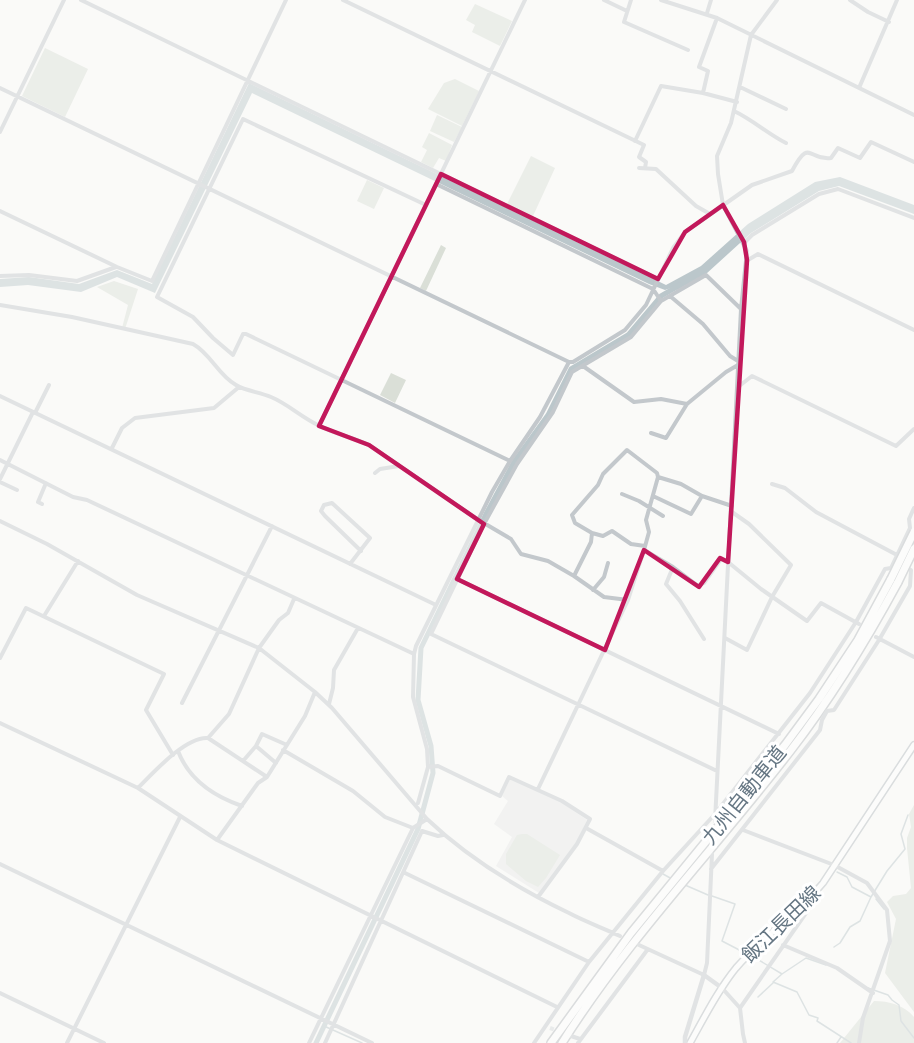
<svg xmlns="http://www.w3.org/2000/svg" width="914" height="1043" viewBox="0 0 914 1043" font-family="'Space Grotesk','Noto Sans JP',sans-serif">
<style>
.built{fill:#e8e9e9}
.green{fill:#dadfd7}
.water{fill:#bbc7cb}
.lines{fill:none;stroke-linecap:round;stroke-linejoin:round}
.stream{stroke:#bbc7cb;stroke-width:1.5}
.canal{stroke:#bbc7cb;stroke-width:5}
.minor-tunnel{stroke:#d5d9db;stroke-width:4;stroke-dasharray:4 2;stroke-linecap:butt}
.secondary-casing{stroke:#b3babf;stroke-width:8}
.motorway-casing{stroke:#b4b9bd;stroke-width:10}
.minor{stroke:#c3c8cc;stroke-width:4}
.tertiary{stroke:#c3c8cc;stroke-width:4.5}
.secondary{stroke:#fff;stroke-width:5}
.motorway{stroke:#fff;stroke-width:7}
.motorway-bridge-casing{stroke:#b4b9bd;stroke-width:10;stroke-linecap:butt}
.motorway-bridge{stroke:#fff;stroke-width:7}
.marked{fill:none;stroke:#c2185b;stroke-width:4.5;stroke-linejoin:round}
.labels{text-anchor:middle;stroke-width:6;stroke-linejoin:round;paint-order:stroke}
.street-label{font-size:20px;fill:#657683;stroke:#fff}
</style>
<rect width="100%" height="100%" fill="#fafaf8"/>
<path class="built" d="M510,779L561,802L587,820L576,843L539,893L496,866L512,837L494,824L508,801L502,796Z"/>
<path class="green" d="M475,4L512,21L500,46L472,32L475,25L466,20Z
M45,48L88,69L65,117L22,96Z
M455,79L479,91L462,126L428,109L444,83Z
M437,115L462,127L454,142L430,131Z
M429,133L452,145L446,161L439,158L433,168L421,162L427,150L422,147Z
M531,156L555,168L533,216L507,204Z
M367,180L384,188L374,209L357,201Z
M441,245L446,248L426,291L420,288Z
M114,281L138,289L125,329L122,328L128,305L97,287Z
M391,373L406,380L395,403L380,395Z
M914,805V1012L885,973L896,919L887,902L893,896L906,894L911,888L907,848V838L911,827L909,814Z
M522,834H527L560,855L546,878L538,887L526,881L506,864V854L517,835Z
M874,1001C889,1001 904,1005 914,1017V1043H840Z"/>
<path class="water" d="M249,83L666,285L701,266L748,224L815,182L840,177L914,205V214L839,186L819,191L751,233L706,274L677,290L674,287L665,290L649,284L252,93L155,293L117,277L81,292L28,285L0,287V279L29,277L79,284L117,270L152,284Z"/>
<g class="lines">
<path class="stream" d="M837,872L847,877L852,887L871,897L887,871L905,849L901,834L908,815
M663,874L672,879
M685,885L708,895
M712,896L735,904L722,941L747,954
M876,899L884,909
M834,947L840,943L850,927L860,921L871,897
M752,956L782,974L806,958L826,965
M782,974L773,982L797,992L809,1015L818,1018L817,1021L851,1043
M868,988L888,995L892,1000L899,1005L901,1021L914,1038
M758,997L773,983
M324,1026L362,1043
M837,1043L841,1037"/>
<path class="canal" d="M316,1043L418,829L433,773L431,746L418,700L421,648L486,514L514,462L548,415L571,369L628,335L661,296L680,285"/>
<path class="minor-tunnel" d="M768,754L786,764
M550,1028L569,1035"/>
<g class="secondary-casing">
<path id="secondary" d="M690,1043C704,1018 718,990 736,968C763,937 797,914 823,883L914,745"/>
</g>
<g class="motorway-casing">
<path id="motorway" d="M551,1043L631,933L785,745L819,699L858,640L891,579
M562,1043C628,938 716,848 791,750C832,697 866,641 898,582"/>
</g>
<path class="minor" d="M81,0L658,279
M343,0L644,145L639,157L646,162L645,168
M604,0L627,11
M631,0L624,22L688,50
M661,0L717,18L914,115
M850,0L868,12L889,22
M707,13L711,0
M740,87L786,109
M0,88L569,362
M859,88L897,0
M703,93L708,71L699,67L717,18
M734,111C753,120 768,134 786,143
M0,132L64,0
M635,141L661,86L703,93L737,102
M639,168L656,169L696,206L710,214
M436,184L653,289L661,301
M426,205L243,119L157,297L193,317L213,338L233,355L243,334H246L510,461
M0,211L117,267L152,281L286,0
M744,243L752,235L819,194L838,189L914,218
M748,260L758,254L914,330
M0,276L29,275L77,281L116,267
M670,296L703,324L730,356L738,361
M0,305L72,317L193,344C211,354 218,375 236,385C246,391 259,392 271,397C288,404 301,417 318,425C334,434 352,437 369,445L477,519L511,539L521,554L548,561L574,576L604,597L628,600
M583,366L634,402L661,399L687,404
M738,387L752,376L896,446L914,429
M0,396L436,605
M35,413L49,385
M319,426L525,0
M651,433L666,438L687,404L726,372L738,365
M112,448L122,428L135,418L214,408L239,387
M0,460L73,497L87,500L414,654
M375,473L380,469L399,466
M658,477L681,484L702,496L732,506
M0,479L33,412
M0,482L17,490
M772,484L785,488L816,512L897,555
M622,494L639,501L663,516
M653,496L691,514L702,496
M42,504L38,502L46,483
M0,521L47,544L137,595L259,648L315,692L332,708L427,819C468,858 519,889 569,913C586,922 603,928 620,936
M592,533L603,536L612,531L631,544L645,546
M644,550L673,567L698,586L704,583L721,559L728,562L761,589L807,621L821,603L859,624
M350,564L370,538L332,503L324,505L321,511L325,516L361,551
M673,567L666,584L680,601L704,639
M457,579L779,734
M593,590L604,577L608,563
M44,616L78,561
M876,637L914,657
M725,638L747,650L772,597L791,565L749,524L732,512
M0,658L26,608L164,674L146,710L173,755
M182,703L272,526
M329,704L333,688L334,670L358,628
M0,723L138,788L217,840L557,1007
M208,738L229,714L259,648L279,620L288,613L294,599
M256,746L262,734L287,745
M283,750L353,791L385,817L413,828
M178,751C189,780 213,796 242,806
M243,761L256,746L276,763
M428,767L438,766L500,796L509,777L562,801L590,819L577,844L538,897
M717,771L431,634L484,524L517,464L553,412L572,372L631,337L661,301L706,275L741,309
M138,788C153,773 186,736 208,738L267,777
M538,789L628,600L644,550L649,532L646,520L658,477L657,473L627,450L603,474L598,485L572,515L575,523L592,533L591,542L574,576
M418,803L428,767L427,749L413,697L414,654L416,646L492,492L510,461L540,417L569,362H573L625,330L646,305L673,248L685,232L752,185L792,171C810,137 808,161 831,158L838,148L860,158L871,142L914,162
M715,821L741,309L747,251L723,205L718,174L717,156L731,123L751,35L777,0
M586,828L663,871
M743,830L834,865L867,883L887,910L890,941L863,1018L859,1043
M217,840L258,783L267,777L305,716L315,692
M0,864L372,1043
M711,869L820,730L822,720L827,711L834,710L879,640L910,586L911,570L906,568
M405,873L589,962
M639,945L704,975L707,963L712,854
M783,945L837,968L873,993
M722,988L740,1008
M0,993L104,1043
M571,1036L580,1039
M67,1043L180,817
M309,1043L413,828L427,819
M325,1043L422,831L438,836L443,835
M534,1043L589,962L663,871L715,814L810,693L856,622L885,569L891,568L910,528L909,519L914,508
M578,1043L648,949
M745,1043L743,1034L740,1008L806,913L809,900"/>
<path class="tertiary" d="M685,1043V1037L704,975L722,988"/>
<use href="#secondary" class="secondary"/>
<use href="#motorway" class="motorway"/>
<g class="motorway-bridge-casing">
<path id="motorway-bridge" d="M891,579L914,532
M898,582L914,549"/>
</g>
<use href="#motorway-bridge" class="motorway-bridge"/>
</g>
<path d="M0 0H914V1043H0ZM441,174L658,279L685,232L723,205L744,242L747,260L728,562L720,558L699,587L644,550L605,650L457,579L484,524L369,445L319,426Z" fill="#fafaf8" fill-opacity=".55" fill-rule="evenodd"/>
<path class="marked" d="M441,174L658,279L685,232L723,205L744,242L747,260L728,562L720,558L699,587L644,550L605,650L457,579L484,524L369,445L319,426Z"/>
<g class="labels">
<g class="street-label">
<text transform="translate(744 795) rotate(-51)" y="7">九州自動車道</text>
<text transform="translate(781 924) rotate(-44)" y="7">飯江長田線</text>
</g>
</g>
</svg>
